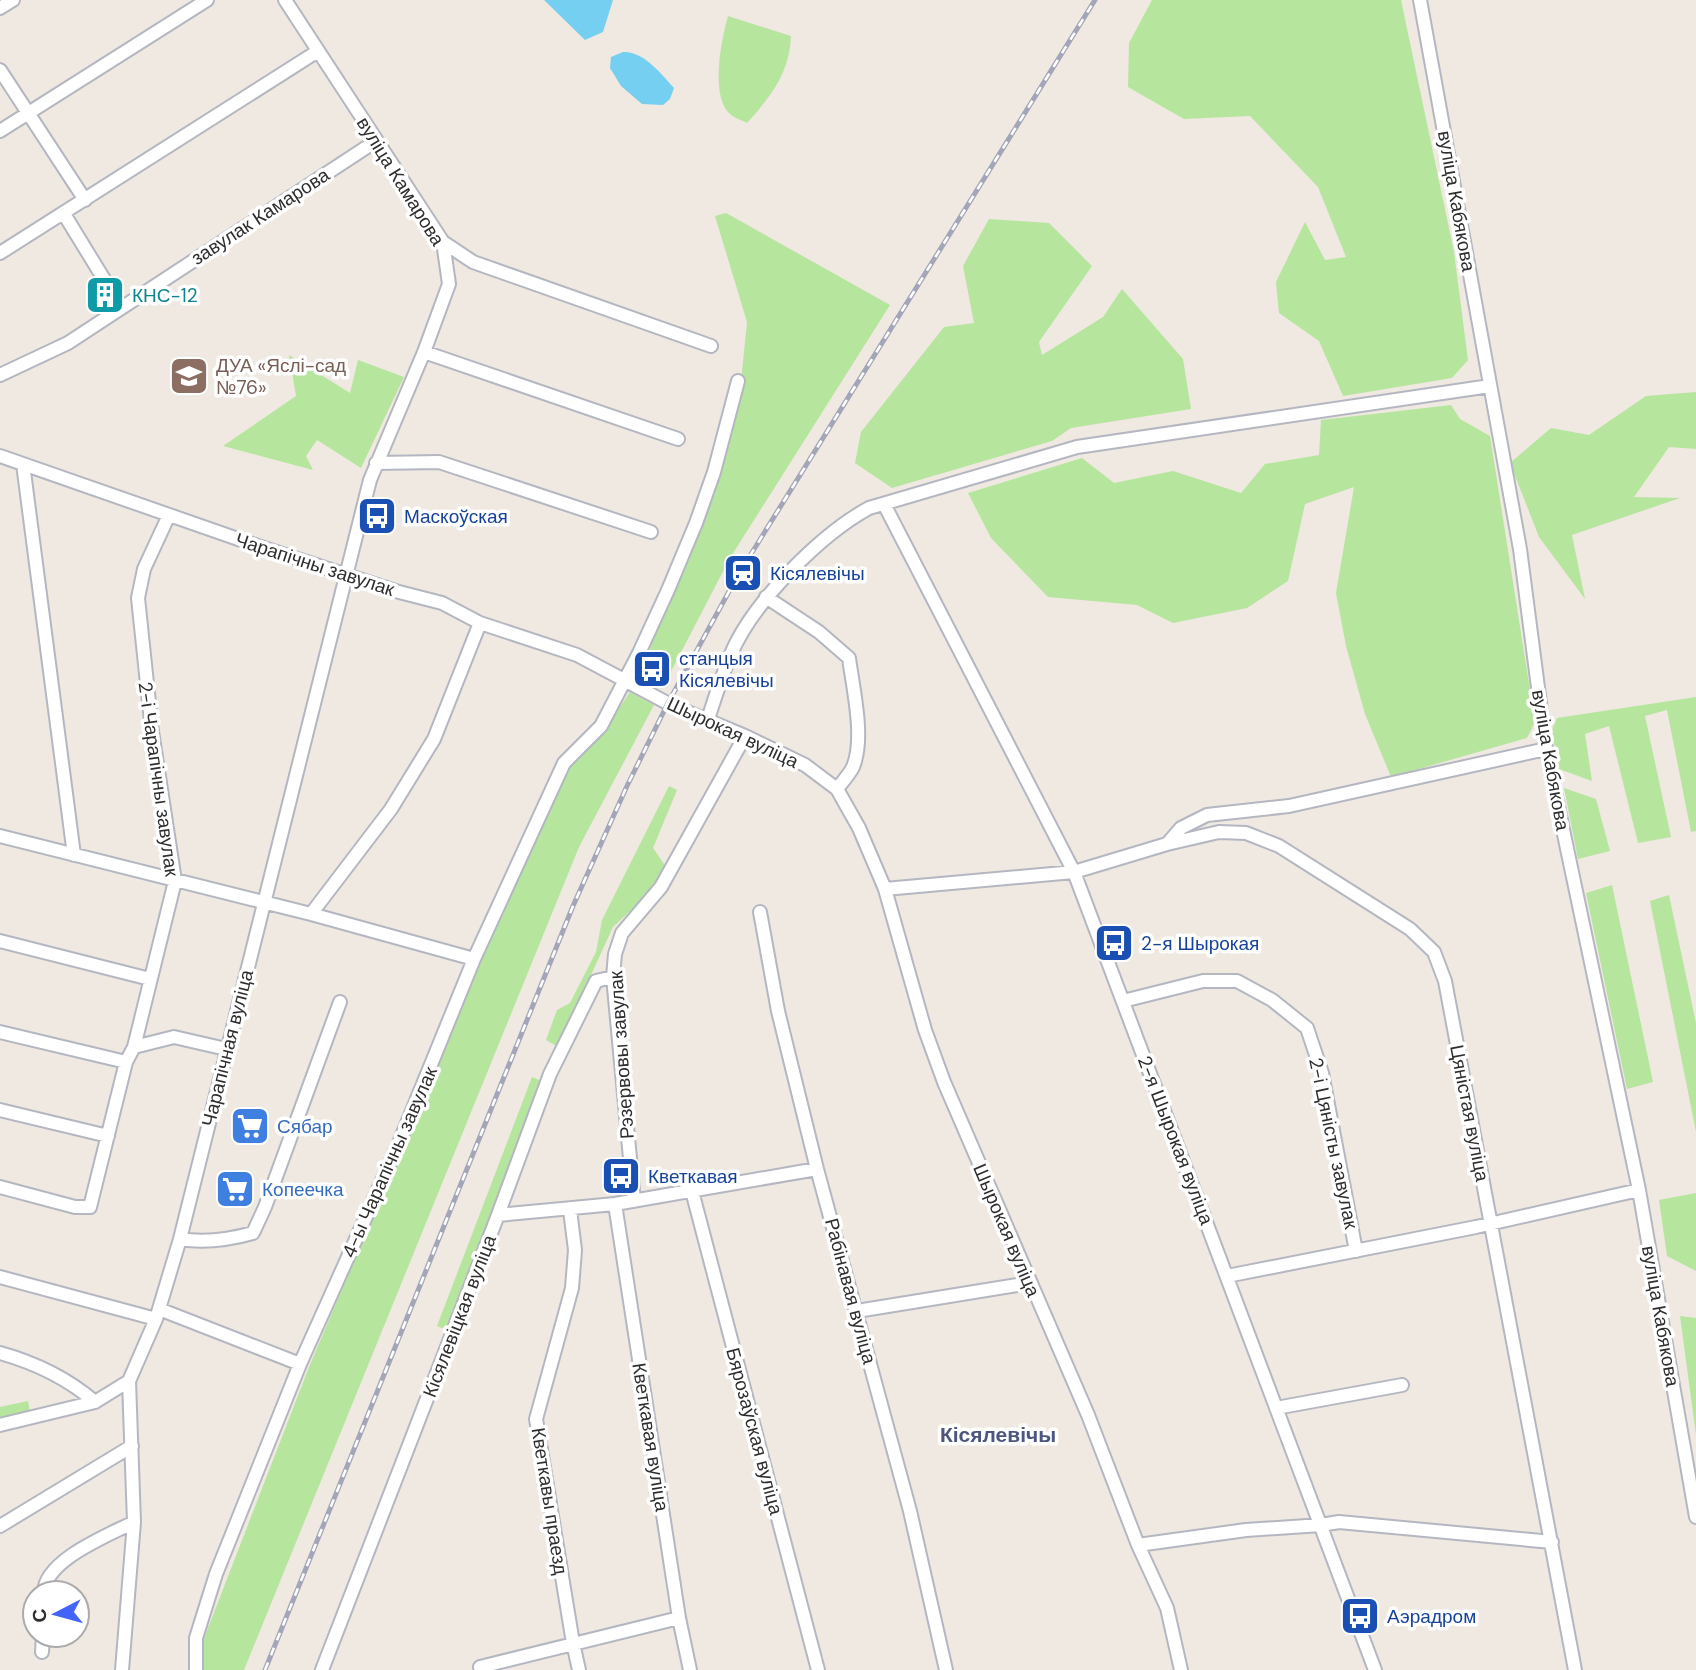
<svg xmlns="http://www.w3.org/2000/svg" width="1696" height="1670" viewBox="0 0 1696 1670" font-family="'DM Sans',sans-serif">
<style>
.green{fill:#b6e59e}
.water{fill:#75cff0}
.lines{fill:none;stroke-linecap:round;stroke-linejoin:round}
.minor-casing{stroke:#b4b7c1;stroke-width:16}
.minor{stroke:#fff;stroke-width:12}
.rail-casing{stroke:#a3a6b8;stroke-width:5}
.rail{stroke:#fff;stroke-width:2.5;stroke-dasharray:8;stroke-linecap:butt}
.labels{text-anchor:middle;stroke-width:7;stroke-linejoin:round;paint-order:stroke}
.street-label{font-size:19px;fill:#2e2e2e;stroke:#fff}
.culture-label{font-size:19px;fill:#0d838f;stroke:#fff;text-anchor:start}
.education-label{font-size:19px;fill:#785e54;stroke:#fff;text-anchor:start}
.transit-label{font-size:19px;fill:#164399;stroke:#fff;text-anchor:start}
.shop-label{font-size:19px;fill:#366cbe;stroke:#fff;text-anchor:start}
.neighbourhood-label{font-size:21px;font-weight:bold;fill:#4d5680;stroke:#fff}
</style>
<rect width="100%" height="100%" fill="#efe9e1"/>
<path class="green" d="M1152,0H1401L1454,252L1468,360L1452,378L1343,396L1319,341L1279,313L1276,282L1305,222L1325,260L1346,257L1318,187L1250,116L1184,119L1128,87L1129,43Z
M728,16L791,36C789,74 771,96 747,123C741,120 732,117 728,112C711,92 721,41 728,16Z
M726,213L890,305L730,558L664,685L648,644L691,555L739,401L747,322L715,216Z
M989,219L1049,223L1092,266L1039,342L1042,355L1103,317L1122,289L1183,359L1191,409L1071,428L1052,441L892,488L855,463L861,432L944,327L974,323L963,266Z
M289,355L350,393L358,360L404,377L361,468L317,440L306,456L313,470L223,446L296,396Z
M1696,392V449L1669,447L1634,497L1680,498L1572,535L1585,599L1539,537L1510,463L1551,428L1589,435L1646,396Z
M1451,405L1460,419L1490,436L1535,722L1527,738L1391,777L1365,714L1346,646L1336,593L1354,487L1305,504L1288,581L1247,608L1173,623L1137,605L1048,597L991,538L968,493L1082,458L1114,483L1173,471L1241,493L1265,464L1319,455L1321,420Z
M630,692L654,705L579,847L244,1670H201L203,1641L309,1367L479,967L569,766L599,738Z
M1696,697V831L1691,832L1667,710L1645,716L1671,837L1638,843L1609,726L1585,734L1592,781L1559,769L1552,730L1557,718Z
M669,786L677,790L653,848L666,867L651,892L613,927L558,1047L546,1040L557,1010L570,1003L596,952L602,920Z
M1564,788L1596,799L1610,851L1578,859Z
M1612,885L1653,1082L1627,1089L1586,893Z
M1669,895L1696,1023V1132L1650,901Z
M532,1077L542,1081L449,1331L437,1326Z
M1696,1193V1271L1667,1256L1659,1200Z
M1680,1316L1696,1318V1435Z
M28,1401L30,1412L0,1419V1407Z"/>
<path class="water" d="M544,0H613L603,32L585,40Z
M623,52C644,51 661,74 674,88L670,99L663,105L642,104L621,86L610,68L611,57Z"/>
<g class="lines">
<g class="minor-casing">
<path id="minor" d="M1420,0L1520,549L1546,749L1639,1190L1696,1517
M0,8L13,0
M0,70L85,200
M0,131L207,0
M64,214L121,307
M443,242L473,262L711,346
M0,253L318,51
M424,352L678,439
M0,375L68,343L376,141
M0,456L261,547L399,592L442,603L480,623L577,655L673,706L745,736L805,765L837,789L859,828L885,889L925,1030L944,1082L1088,1415L1138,1545L1167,1608L1181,1670
M376,463L439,462L651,532
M23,464L74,855
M884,504L1074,872L1375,1670
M766,597L819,632L849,658C853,689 865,738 853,767C849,775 842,782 837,789
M708,719C715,698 722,675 731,654C753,602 820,535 869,508L1077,447L1490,386
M0,836L311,914L474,959
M1168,843L1181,828L1207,815L1289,806L1546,749
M885,889L1074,872L1167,844L1219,832L1246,833L1279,846L1410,929L1434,952L1445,981L1575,1670
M760,912L778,1011L817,1169L910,1511L946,1670
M311,914L391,809L434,739L480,623
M0,941L150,979
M1123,1001L1203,981H1237L1272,1000L1307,1028L1322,1073L1356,1251
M0,1032L126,1062
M134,1047L174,1037L226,1049
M0,1110L108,1136
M0,1187L75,1207H90L126,1062L134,1047L175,881L152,731L138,598L144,569L169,515
M692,1191L818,1670
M634,1201L613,977L615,954L622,933L661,887L745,736
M615,1204L679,1618L690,1670
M570,1210L575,1250L572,1288L536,1419L573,1643L579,1670
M498,1215L615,1204L817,1169
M180,1239C205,1243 228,1240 253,1233L265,1207L340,1002
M1227,1276L1476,1227L1639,1190
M0,1277L156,1319
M159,1309L300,1364
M857,1311L1030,1283
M0,1353C36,1363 67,1378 95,1402
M1276,1408L1402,1385
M0,1425L95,1402L129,1381
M0,1526L132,1446
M1138,1545L1246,1530L1321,1525L1339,1522L1552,1542
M44,1593C44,1560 109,1535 134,1522
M42,1652L43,1635
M122,1670L134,1522L129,1381L156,1319L180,1239L370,480L424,352L449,284L443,242L285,0
M196,1670V1638L216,1574L300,1364L399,1143L474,959L564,763L601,726L639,653L668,590L696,523L714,472L738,381
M322,1670L498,1215L550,1074L596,981L613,977
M481,1670L480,1667L679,1618"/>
</g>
<use href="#minor" class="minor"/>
<g class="rail-casing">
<path id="rail" d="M265,1670L573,906L627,786L668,703L738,575L1095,0"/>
</g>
<use href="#rail" class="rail"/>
</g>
<defs>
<g id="building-square" transform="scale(2.0125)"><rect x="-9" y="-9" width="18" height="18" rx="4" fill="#0f9aa8" stroke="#fff"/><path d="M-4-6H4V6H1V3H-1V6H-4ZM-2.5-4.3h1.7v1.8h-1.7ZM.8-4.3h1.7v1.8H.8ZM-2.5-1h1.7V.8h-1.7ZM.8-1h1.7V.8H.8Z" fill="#fff"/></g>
<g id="school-square" transform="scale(2.0125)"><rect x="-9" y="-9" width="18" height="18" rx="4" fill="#8d6e63" stroke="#fff"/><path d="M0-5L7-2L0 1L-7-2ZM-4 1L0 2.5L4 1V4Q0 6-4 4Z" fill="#fff"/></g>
<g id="bus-square" transform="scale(2.0125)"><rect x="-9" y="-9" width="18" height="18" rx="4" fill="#1a4fb4" stroke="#fff"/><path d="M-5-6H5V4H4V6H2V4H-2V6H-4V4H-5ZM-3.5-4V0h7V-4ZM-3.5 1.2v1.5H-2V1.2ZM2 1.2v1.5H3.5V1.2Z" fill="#fff"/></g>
<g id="station-square" transform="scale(2.0125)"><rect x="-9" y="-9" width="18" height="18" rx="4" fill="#1a4fb4" stroke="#fff"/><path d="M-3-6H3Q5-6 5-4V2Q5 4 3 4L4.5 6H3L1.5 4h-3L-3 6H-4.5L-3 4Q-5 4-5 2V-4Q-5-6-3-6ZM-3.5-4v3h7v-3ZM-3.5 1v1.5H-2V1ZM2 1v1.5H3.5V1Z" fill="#fff"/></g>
<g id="supermarket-square" transform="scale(2.0125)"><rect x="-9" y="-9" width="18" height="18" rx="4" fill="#3f7fe0" stroke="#fff"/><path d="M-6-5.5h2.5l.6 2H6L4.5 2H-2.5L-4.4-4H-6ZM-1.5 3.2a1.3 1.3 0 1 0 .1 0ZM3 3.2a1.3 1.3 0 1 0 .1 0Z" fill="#fff"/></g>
</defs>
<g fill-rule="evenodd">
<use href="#building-square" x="105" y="295"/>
<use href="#school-square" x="189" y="376"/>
<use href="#bus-square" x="377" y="516"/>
<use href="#station-square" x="743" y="573"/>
<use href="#bus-square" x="652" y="669"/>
<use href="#bus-square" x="1114" y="943"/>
<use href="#supermarket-square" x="250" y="1126"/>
<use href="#bus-square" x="621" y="1176"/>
<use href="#supermarket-square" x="235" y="1189"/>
<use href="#bus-square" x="1360" y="1616"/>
</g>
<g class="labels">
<g class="street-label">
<text transform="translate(401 181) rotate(58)" y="7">вуліца Камарова</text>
<text transform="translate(1457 201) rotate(80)" y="7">вуліца Кабякова</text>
<text transform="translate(260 216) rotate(-33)" y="7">завулак Камарова</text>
<text transform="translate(315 564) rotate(18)" y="7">Чарапічны завулак</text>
<text transform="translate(733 732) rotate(25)" y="7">Шырокая вуліца</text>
<text transform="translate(1551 760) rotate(80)" y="7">вуліца Кабякова</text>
<text transform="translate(159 779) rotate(82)" y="7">2-і Чарапічны завулак</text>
<text transform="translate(227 1048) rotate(-76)" y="7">Чарапічная вуліца</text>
<text transform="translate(621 1055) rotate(-94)" y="7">Рэзервовы завулак</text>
<text transform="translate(1470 1113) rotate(79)" y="7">Цяністая вуліца</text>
<text transform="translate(1176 1140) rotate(69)" y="7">2-я Шырокая вуліца</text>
<text transform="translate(1334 1143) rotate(78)" y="7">2-і Цяністы завулак</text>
<text transform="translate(389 1162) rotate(-66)" y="7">4-ы Чарапічны завулак</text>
<text transform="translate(1007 1230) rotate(67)" y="7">Шырокая вуліца</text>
<text transform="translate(851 1291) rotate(75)" y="7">Рабінавая вуліца</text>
<text transform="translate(459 1316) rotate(-69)" y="7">Кісялевіцкая вуліца</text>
<text transform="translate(1661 1316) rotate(80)" y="7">вуліца Кабякова</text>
<text transform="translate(755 1431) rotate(75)" y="7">Бярозаўская вуліца</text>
<text transform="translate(651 1437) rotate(81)" y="7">Кветкавая вуліца</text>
<text transform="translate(550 1501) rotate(81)" y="7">Кветкавы праезд</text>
</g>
<g class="culture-label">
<text x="132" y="302">КНС-12</text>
</g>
<g class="education-label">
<text x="216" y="372">ДУА «Яслі-сад<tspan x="216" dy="22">№76»</tspan></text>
</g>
<g class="transit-label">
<text x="404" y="523">Маскоўская</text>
<text x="770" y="580">Кісялевічы</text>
<text x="679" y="665">станцыя<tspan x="679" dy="22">Кісялевічы</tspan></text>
<text x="1141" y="950">2-я Шырокая</text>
<text x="648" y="1183">Кветкавая</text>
<text x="1387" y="1623">Аэрадром</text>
</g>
<g class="shop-label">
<text x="277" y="1133">Сябар</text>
<text x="262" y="1196">Копеечка</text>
</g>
<g class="neighbourhood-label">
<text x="998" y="1442">Кісялевічы</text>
</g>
</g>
<g transform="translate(56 1614) rotate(264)"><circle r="33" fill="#ffffff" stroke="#ababab" stroke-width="2"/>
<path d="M0-5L12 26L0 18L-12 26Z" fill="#4264fb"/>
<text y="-10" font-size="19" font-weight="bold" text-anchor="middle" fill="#2e2e2e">С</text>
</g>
</svg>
